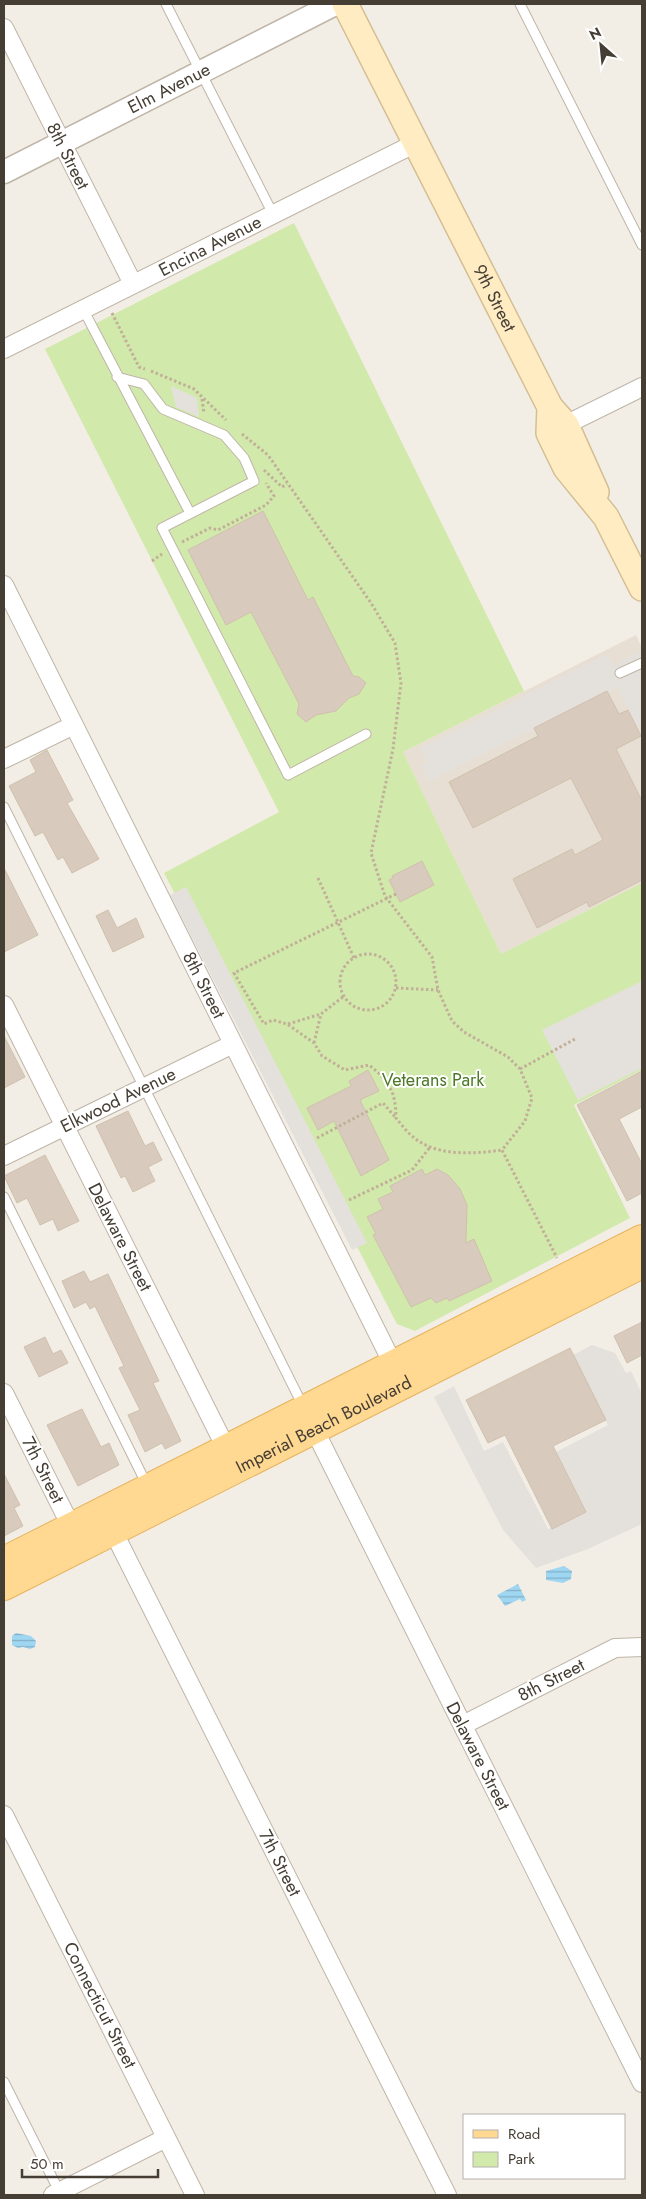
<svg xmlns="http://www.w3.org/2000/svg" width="646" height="2199" viewBox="0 0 646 2199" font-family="Jost,sans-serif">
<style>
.residential{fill:#e7dfd3}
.park{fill:#d2e9ac}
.parking{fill:#e4e1dd}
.water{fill:url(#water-rules)}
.building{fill:#d8cbbd;stroke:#d0c0ad}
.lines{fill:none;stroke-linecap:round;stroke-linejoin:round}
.service-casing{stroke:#bfb5a7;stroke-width:11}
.minor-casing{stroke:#bfb5a7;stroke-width:20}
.tertiary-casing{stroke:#bfb5a7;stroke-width:25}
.secondary-casing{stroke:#d4be93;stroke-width:28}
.primary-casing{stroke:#e6b460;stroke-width:30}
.path{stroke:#c1af98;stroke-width:3;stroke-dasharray:2.5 2.5;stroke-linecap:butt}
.service{stroke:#fff;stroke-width:9}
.minor{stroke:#fff;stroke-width:18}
.tertiary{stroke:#fff;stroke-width:22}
.secondary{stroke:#ffecc3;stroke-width:25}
.primary{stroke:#ffd892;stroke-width:28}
.labels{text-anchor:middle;stroke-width:4;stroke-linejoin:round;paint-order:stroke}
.street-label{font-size:18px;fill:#453e34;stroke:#fff}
.park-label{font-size:18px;fill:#4c7826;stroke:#fff}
</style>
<defs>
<pattern id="water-rules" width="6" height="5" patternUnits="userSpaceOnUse" patternTransform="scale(1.25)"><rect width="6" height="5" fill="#9fd6f2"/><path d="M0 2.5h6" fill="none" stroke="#83afc5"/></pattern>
</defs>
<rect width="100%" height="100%" fill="#f3eee5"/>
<path class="residential" d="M636,635L642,648V883L501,954L403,752Z"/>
<path class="park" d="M294,223L524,691L403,752L501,954L642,883V1070L574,1105L630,1218L415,1331L397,1324L164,873L279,812L45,349Z"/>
<path class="parking" d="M171,386L197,398L199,417L176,407Z
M642,651V735L618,687L429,781L421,765L428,762L421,748L607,654L613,666Z
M186,887L367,1243L352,1250L170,895Z
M642,981V1068L578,1100L542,1030Z
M592,1345L615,1353L626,1373L631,1371L642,1394V1524L588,1549L536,1568L503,1530L434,1397L454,1386L484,1451L503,1442L548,1529L584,1509L556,1452L608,1425L571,1356Z"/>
<path class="water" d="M564,1566L572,1571L571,1579L563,1583L546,1580V1571Z
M518,1584L526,1600L522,1602L520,1599L505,1606L497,1595Z
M16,1633L31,1636L36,1641L35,1647L30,1649L23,1647L18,1648L12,1645V1636Z"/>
<path class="building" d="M263,511L308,600L313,597L353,676L359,677L366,683L359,694L349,698L336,711L316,715L306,722L297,714L299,704L251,612L226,625L188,550Z
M607,691L619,714L628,710L641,736L616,749L642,801V880L589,907L587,902L537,928L513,879L572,849L575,855L603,840L571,778L473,828L449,782L538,736L534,728Z
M47,750L73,800L67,803L99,859L72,873L63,857L58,860L43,832L35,836L9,786L36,772L30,760Z
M422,861L434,885L400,902L389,880L393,878L392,876Z
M4,868L38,935L4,952Z
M108,910L117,928L136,918L144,937L113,952L96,916Z
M4,1036L25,1077L4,1088Z
M368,1070L379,1091L360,1100L389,1160L361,1176L334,1121L318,1130L307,1108L351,1086L349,1081Z
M642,1071V1107L619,1119L642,1164V1193L627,1201L577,1105Z
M128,1111L145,1146L153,1142L162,1160L148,1167L155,1181L133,1192L125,1176L121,1178L96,1126Z
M45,1155L79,1221L58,1231L53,1219L40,1225L27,1198L17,1203L4,1176Z
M422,1169L425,1175L437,1169L448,1175L460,1189L467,1205L466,1243L474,1239L492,1281L449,1301L447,1298L436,1303L431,1298L411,1307L373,1235L376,1234L367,1217L383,1209L378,1199L393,1192L390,1186Z
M84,1271L90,1282L108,1274L159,1381L153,1383L181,1441L165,1449L162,1443L145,1452L128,1415L140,1410L119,1368L124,1366L95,1306L90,1309L86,1302L74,1308L62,1281Z
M642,1322V1355L627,1363L614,1336Z
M45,1337L53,1354L61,1350L68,1363L39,1377L24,1347Z
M570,1348L606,1420L553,1446L586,1512L552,1529L505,1435L488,1443L466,1400Z
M82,1409L101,1447L109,1443L119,1465L78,1486L47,1425Z
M4,1474L20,1505L14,1508L23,1526L4,1536Z"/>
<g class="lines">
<g class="service-casing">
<path id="service" d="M166,4L273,214
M520,4L642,245
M83,309L190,513
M117,377L144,384L163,409L224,435L244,458L254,481L162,528L288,775L366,734
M620,673L642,663
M4,807L303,1406
M4,1197L147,1485
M4,2082L60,2193"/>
</g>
<g class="minor-casing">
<path id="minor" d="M4,28L133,284
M4,349L416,143
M555,430L642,387
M4,585L398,1374
M4,759L74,725
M4,1005L231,1458
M4,1156L233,1044
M4,1393L76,1536
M314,1429L642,2083
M113,1531L447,2195
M463,1725L615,1648L642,1647
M4,1815L195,2195
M53,2195L166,2138"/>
</g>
<g class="tertiary-casing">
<g id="tertiary">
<path id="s1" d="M4,172L335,4"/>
</g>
</g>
<g class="secondary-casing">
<g id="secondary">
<path id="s2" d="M345,4L550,407L549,433L566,468L606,517L642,588"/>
<path d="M550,407L566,425L596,492"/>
</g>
</g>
<g class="primary-casing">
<g id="primary">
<path d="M4,1561L642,1239"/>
<path id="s3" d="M4,1586L642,1264"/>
</g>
</g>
<path class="path" d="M112,313L139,367L145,369
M151,371L194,389L226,420
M202,399L204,413
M242,434L268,455L371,603L395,643L401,683L393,749L371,853L385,896L432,957L438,990L452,1021L464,1032L508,1057L520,1069L532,1098L525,1121L502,1150L557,1258
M264,470L282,487L287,484
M182,542L210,528L218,530L266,505L274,496L266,483
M152,561L162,554
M318,878L354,958
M396,894L234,973L264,1024L273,1020L287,1024L314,1043L322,1056L345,1070L369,1065C389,1081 396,1092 396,1118C401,1124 406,1131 412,1136C435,1157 474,1154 502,1150
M340 982a28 28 0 1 1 56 0a28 28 0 1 1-56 0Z
M396,988L438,990
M288,1024L321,1014
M314,1043L321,1014L344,996
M520,1069L575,1039
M317,1138L383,1103L396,1118
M349,1200L412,1170L431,1146"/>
<use href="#service" class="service"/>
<use href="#minor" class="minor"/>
<use href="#tertiary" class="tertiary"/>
<use href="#secondary" class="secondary"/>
<use href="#primary" class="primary"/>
</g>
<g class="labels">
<g class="street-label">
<text dy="6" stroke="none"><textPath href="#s1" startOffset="185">Elm Avenue</textPath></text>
<text transform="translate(68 156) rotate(63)" y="6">8th Street</text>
<text transform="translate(210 246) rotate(-27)" y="6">Encina Avenue</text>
<text dy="6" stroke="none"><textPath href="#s2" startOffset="330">9th Street</textPath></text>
<text transform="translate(204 985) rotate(63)" y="6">8th Street</text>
<text transform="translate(118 1100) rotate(-26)" y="6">Elkwood Avenue</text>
<text transform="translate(120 1237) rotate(63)" y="6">Delaware Street</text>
<text dy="6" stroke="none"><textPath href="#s3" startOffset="358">Imperial Beach Boulevard</textPath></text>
<text transform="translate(43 1470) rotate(63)" y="6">7th Street</text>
<text transform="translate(551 1680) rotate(-27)" y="6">8th Street</text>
<text transform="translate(478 1756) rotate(63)" y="6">Delaware Street</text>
<text transform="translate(280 1863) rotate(63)" y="6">7th Street</text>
<text transform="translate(100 2005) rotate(63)" y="6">Connecticut Street</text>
</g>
<g class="park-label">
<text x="433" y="1086">Veterans Park</text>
</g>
</g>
<rect width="646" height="2199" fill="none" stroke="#453e34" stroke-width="10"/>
<rect x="463" y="2114" width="162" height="65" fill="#ffffff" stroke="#b5b2ae"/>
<rect x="473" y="2130" width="25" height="8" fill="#ffd892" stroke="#b5b2ae"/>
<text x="508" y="2139" font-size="15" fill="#453e34">Road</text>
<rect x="473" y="2152" width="25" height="15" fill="#d2e9ac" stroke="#b5b2ae"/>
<text x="508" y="2164" font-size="15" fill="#453e34">Park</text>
<g transform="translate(601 45) rotate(333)" stroke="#ffffff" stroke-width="4" paint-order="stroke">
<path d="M0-4L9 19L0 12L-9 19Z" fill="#453e34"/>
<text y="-8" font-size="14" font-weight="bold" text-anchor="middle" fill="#453e34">N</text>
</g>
<path d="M22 2169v8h136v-8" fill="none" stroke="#453e34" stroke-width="2.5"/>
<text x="30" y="2169" font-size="15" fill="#453e34" stroke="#ffffff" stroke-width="4" paint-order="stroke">50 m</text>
</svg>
